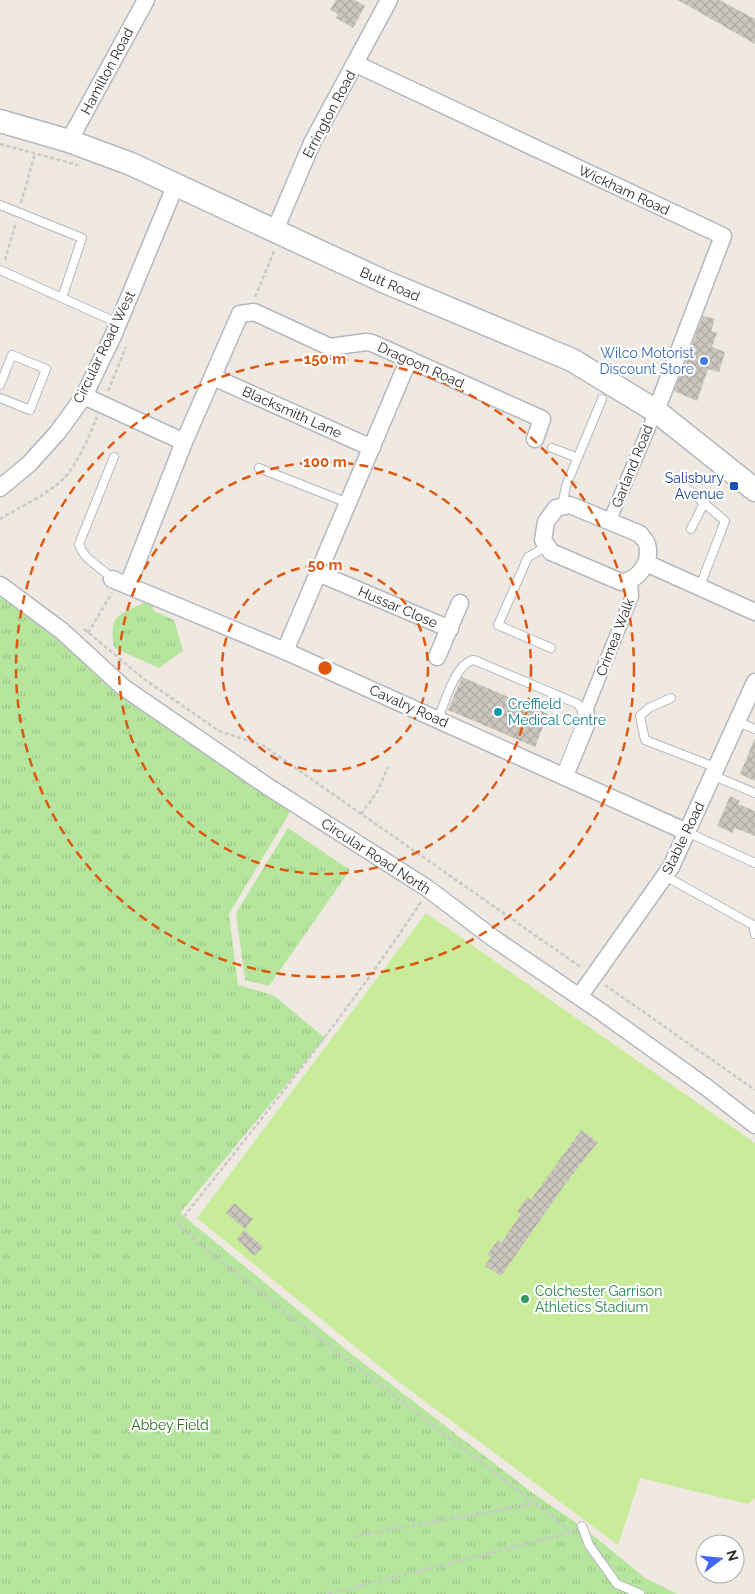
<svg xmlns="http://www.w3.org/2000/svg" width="755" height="1594" viewBox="0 0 755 1594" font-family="Raleway,sans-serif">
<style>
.park{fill:url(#park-tufts)}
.pitch{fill:#c9ec9a}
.building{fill:url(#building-cross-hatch)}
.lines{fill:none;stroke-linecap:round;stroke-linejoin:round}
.service-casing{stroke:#b4b7c1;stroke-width:10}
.pedestrian-casing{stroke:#b4b7c1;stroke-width:15}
.minor-casing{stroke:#b4b7c1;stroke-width:19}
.secondary-casing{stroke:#b4b7c1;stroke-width:25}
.path{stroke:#c9c9c9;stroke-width:2.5;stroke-dasharray:4 2.5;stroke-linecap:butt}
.service{stroke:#fff;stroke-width:8}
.pedestrian{stroke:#fff;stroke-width:12}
.minor{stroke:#fff;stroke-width:16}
.secondary{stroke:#fff;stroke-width:22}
.ring{fill:none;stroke:#df570e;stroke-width:2.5;stroke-dasharray:9 6}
.shop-dot{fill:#3f7fe0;stroke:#fff;stroke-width:2}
.transit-dot{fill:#1a4fb4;stroke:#fff;stroke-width:2}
.culture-dot{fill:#0f9aa8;stroke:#fff;stroke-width:2}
.leisure-dot{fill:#2e9e5b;stroke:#fff;stroke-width:2}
.labels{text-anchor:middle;stroke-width:4.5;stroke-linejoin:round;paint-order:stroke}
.street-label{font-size:14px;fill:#2e2e2e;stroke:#fff}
.shop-label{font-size:14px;fill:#366cbe;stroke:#fff;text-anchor:end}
.transit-label{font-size:14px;fill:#164399;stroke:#fff;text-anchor:end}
.culture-label{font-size:14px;fill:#0d838f;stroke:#fff;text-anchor:start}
.leisure-label{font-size:14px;fill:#27864d;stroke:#fff;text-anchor:start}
.park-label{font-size:14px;fill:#2c6e1b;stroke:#fff}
.centre{fill:#df570e;stroke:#fff;stroke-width:2.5}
.ring-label{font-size:15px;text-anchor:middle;font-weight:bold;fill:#df570e;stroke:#fff;stroke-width:4.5;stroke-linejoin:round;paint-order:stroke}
</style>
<defs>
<pattern id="park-tufts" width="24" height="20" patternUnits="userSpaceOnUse" patternTransform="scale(1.25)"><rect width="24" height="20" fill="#b6e59e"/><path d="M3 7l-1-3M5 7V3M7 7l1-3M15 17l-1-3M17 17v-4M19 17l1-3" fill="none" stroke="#9dc588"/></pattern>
<pattern id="building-cross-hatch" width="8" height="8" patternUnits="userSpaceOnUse" patternTransform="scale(1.25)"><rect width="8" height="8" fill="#cbc7bf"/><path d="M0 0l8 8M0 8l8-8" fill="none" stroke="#afaba4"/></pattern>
</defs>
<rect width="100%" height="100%" fill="#efe9e1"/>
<path class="park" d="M0,598L42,616L88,654L296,802L229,914L238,985L273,995L325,1038L180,1213L349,1352L534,1494L584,1528L645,1578L678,1594H0Z
M145,602L152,605L154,611L174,620L183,651L159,668L114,648C109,613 117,617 145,602Z
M288,828L350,870L269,986L245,980L236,913Z"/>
<path class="pitch" d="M426,913L755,1143V1498L748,1504L640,1478L618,1545L395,1379L197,1218Z"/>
<path class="building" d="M336,0H355L365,6L353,28L336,18L338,14L330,10Z
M678,0H719L755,19V44Z
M703,316L715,319L711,331L717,333L712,347L725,352L719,372L708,369L697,401L674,391Z
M462,677L548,714L535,747L448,710Z
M755,738V781L740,774Z
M730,796L740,801L738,804L755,811V836L735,828L733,833L717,826Z
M581,1130L598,1142L566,1183L501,1276L485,1266L491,1257L487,1255L498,1240L501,1243L521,1214L517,1212L527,1197L531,1200Z
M234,1203L253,1219L245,1229L226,1213Z
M244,1230L263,1247L254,1256L237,1239Z"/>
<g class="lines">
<g class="service-casing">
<path id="service" d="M0,205L82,238L62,298
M0,270L118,323
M0,385L12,355L46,369L30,410L0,398
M552,448L578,458
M259,468L348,503
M684,486L725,521L700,586
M562,506L566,486L602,399
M691,529L704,503
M547,546L528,557L498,625L551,648
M112,579C101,566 84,561 79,544L114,457
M671,698L649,708L640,716L645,740L717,768
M438,719C445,702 456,662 474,660L578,704L582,711L583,718L561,774
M738,722L755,729
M714,776L755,793
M687,832L755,863
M665,876L753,925L755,934
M582,1526L589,1545L617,1584L640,1594"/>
</g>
<g class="pedestrian-casing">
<path id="pedestrian" d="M609,522L656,411
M567,776L589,723L587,708L632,596L631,581"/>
</g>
<g class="minor-casing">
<path id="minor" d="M356,64L723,236L656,411
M69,141L146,0
M275,230L312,143L389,0
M213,377L372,448
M84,396L184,442
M0,488L29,464L58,432L84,396L113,336L176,184
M570,505L640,534C642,537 646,541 647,544C652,562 638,581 621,582L551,552L543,540L546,522L556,508Z
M646,563L755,612
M318,573L450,629
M112,579L285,651L687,832
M0,585L62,631L123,687L267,786L427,888L493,938L600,1011L706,1087L755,1125
M128,585L184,442L240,314L254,312L330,347L366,342L372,343L542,419L535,439
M285,651L409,359
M437,657L460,603
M579,997L671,867L755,682"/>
</g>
<g class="secondary-casing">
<path id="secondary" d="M0,121L69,141L131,164L383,281L572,360L656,411L755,490"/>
</g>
<path class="path" d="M0,144L78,165
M21,203L35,153
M5,260L16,222
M255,297L275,249
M108,391L126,347
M0,519C21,506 50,494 66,476C80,459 89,436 97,417
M84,629L144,679L219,731L264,746L582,968
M88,633L112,593
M361,814L377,792L388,767
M421,902C347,1014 262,1118 178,1224L202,1246L298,1322L572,1532
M605,985L755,1090
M354,1536L533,1504
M328,1594L573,1532"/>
<use href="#service" class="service"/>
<use href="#pedestrian" class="pedestrian"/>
<use href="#minor" class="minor"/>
<use href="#secondary" class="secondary"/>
</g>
<g class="ring">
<circle cx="325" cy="668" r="103"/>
<circle cx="325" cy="668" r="206"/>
<circle cx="325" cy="668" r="309"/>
</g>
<circle class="shop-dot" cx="704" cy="361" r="5"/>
<rect class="transit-dot" x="729" y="481" width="10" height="10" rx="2.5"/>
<circle class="culture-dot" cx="498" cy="712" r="5"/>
<circle class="leisure-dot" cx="525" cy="1299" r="5"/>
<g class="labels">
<g class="street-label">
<text transform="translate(107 71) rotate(-62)" y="5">Hamilton Road</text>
<text transform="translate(329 114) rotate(-62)" y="5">Errington Road</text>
<text transform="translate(624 190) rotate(25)" y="5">Wickham Road</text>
<text transform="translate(390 284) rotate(24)" y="5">Butt Road</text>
<text transform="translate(104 347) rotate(-64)" y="5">Circular Road West</text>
<text transform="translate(421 365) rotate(24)" y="5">Dragoon Road</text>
<text transform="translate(292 412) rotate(24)" y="5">Blacksmith Lane</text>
<text transform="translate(632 466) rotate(-68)" y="5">Garland Road</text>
<text transform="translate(398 607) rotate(23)" y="5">Hussar Close</text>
<text transform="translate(615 637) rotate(-69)" y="5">Crimea Walk</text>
<text transform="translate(409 706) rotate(24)" y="5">Cavalry Road</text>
<text transform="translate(683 838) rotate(-64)" y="5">Stable Road</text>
<text transform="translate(376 856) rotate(33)" y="5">Circular Road North</text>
</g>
<g class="shop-label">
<text x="694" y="358">Wilco Motorist<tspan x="694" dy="16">Discount Store</tspan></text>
</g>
<g class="transit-label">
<text x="724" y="483">Salisbury<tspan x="724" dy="16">Avenue</tspan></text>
</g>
<g class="culture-label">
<text x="508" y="709">Creffield<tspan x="508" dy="16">Medical Centre</tspan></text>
</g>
<g class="leisure-label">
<text x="535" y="1296">Colchester Garrison<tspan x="535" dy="16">Athletics Stadium</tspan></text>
</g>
<g class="park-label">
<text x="170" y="1430">Abbey Field</text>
</g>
</g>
<circle cx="325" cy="668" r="8" class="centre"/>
<g class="ring-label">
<text x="325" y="364">150 m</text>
<text x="325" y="467">100 m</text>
<text x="325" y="570">50 m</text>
</g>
<g transform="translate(720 1559) rotate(74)"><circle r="24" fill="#ffffff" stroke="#ababab"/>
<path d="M0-4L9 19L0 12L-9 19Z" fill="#4264fb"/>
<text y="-8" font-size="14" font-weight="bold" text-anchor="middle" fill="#2e2e2e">N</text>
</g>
</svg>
